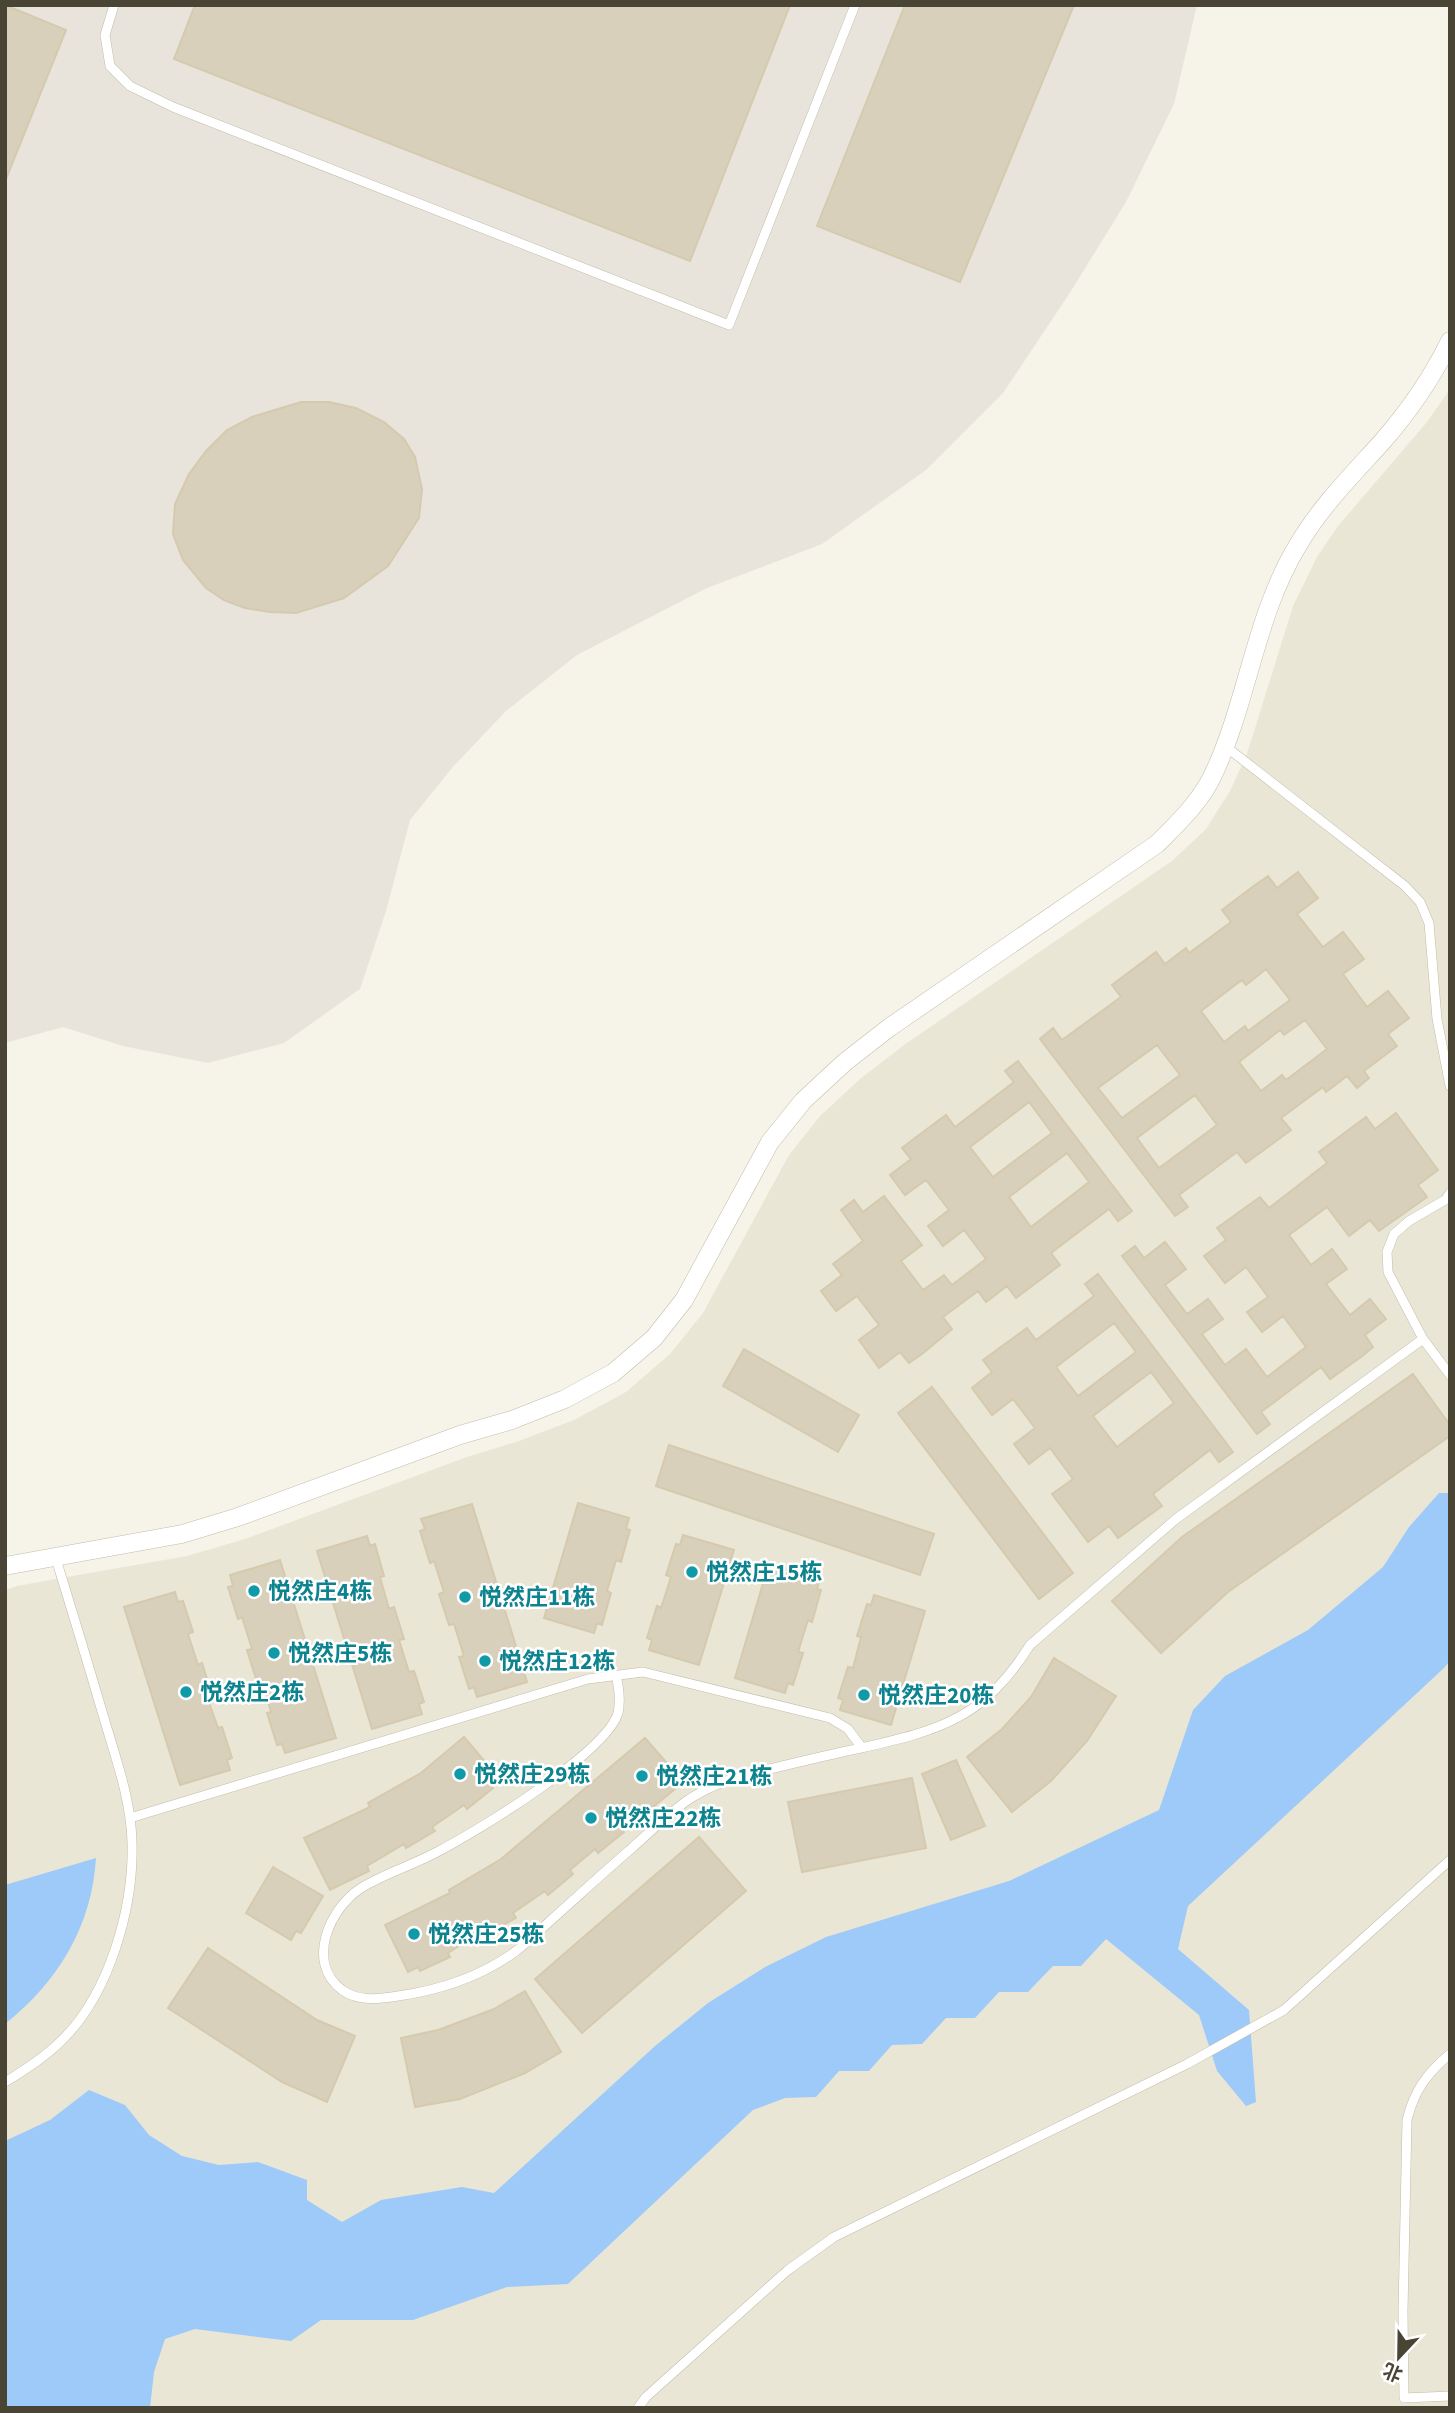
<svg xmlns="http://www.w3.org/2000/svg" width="1455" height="2413" viewBox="0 0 1455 2413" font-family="'Source Sans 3','Noto Sans SC',sans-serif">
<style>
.residential{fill:#eae6d5}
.industrial{fill:#e8e4dc}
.water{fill:#9ecaf9}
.building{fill:#d9d0bc;stroke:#d5caae;stroke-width:2;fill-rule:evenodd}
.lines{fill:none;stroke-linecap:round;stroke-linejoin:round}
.lane-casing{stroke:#c3bca9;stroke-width:10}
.street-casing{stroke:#c3bca9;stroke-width:19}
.lane{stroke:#fff;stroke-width:9}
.street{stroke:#fff;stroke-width:18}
.culture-dot{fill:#0f9aa8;stroke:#fff;stroke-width:2.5}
.labels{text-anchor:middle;stroke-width:5;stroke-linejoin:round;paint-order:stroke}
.culture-label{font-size:23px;font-weight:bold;fill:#0d838f;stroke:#fff;text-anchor:start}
</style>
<rect width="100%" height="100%" fill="#f6f3e8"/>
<path class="residential" d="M1450,389V2408H5V1590L17,1586L67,1577L187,1556L245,1539L467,1457L519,1441L574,1420L626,1392L670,1354L703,1313L789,1155L820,1116L860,1079L904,1045L1172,861L1206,829L1230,791L1247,754L1293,606L1317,557L1338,526L1427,422Z"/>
<path class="industrial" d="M5,5H1197L1174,104L1126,202L1071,291L1003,393L926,470L822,544L707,588L577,655L506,711L452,768L410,820L386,911L360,989L284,1043L208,1063L123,1046L63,1027L5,1043Z"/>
<path class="water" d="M1439,1493H1450V1661L1444,1668L1188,1906L1178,1949L1249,2010L1256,2102L1246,2106L1217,2071L1199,2015L1106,1939L1081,1966H1053L1028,1992H999L975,2018H946L922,2044L892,2045L869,2071H839L816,2097L785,2098L753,2110L568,2284L507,2287L413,2320H321L291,2341L195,2329L165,2339L154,2372L150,2408H5V2141L50,2120L89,2090L125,2105L149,2135L182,2156L219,2165L258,2162L307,2180V2200L342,2222L381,2200L462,2187L494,2193L655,2046L708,2003L765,1967L826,1937L1009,1881L1159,1810L1193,1710L1225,1676L1308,1630L1383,1567L1409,1527Z
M96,1858C92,1926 58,1982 5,2024V1885Z"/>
<path class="building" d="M5,5L66,30L6,179H5Z
M195,5H790L690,261L174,59Z
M905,5H1074L960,282L817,226Z
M301,402H329L356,408L384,422L404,439L415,457L422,489L419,518L388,566L344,598L296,613L270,612L245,608L224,600L206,588L183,560L173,534L175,504L189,474L206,451L227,430L252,417Z
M1298,872L1318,898L1297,914L1323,947L1343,932L1364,959L1343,974L1367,1007L1388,991L1409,1018L1388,1034L1397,1046L1364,1071L1369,1078L1357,1088L1347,1076L1326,1092L1323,1087L1281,1118L1291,1130L1246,1163L1237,1152L1179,1195L1188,1207L1175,1216L1040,1039L1053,1028L1062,1040L1121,997L1112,985L1156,952L1165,964L1186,948L1189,953L1231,922L1222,910L1255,885L1268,876L1277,888ZM1266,969L1290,1000L1248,1031L1245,1026L1224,1042L1201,1011L1242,980L1246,985ZM1305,1020L1327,1049L1286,1080L1282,1075L1261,1091L1239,1062L1280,1030L1284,1035ZM1157,1045L1180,1075L1122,1118L1098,1088ZM1195,1095L1217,1125L1159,1168L1137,1138Z
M1018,1061L1132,1211L1118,1221L1109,1209L1051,1253L1060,1265L1016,1298L1007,1286L986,1302L978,1291L943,1317L952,1329L922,1354L909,1363L900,1352L879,1368L859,1340L879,1325L857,1296L836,1311L821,1291L842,1275L833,1264L863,1241L841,1210L854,1200L863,1212L884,1196L922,1245L901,1261L923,1290L944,1275L952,1285L986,1259L964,1230L943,1246L928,1226L949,1210L926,1180L905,1195L890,1175L911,1159L902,1148L915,1138L946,1115L955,1127L1014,1082L1005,1071ZM1029,1102L1052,1133L993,1177L970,1147ZM1067,1153L1089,1182L1031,1227L1009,1197Z
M1396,1113L1438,1170L1418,1185L1427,1197L1379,1231L1370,1220L1349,1236L1327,1207L1289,1235L1311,1265L1332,1249L1347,1269L1326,1284L1350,1315L1370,1299L1386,1319L1365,1335L1373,1347L1361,1357L1330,1379L1321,1367L1261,1412L1270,1424L1257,1434L1122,1256L1135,1246L1144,1258L1165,1242L1186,1269L1165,1285L1187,1314L1208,1299L1223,1319L1202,1334L1225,1365L1246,1349L1267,1377L1306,1347L1283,1316L1262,1332L1247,1312L1268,1297L1246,1267L1225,1283L1204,1256L1226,1240L1217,1228L1260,1197L1269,1208L1327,1163L1319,1152L1366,1117L1375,1129Z
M1098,1274L1233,1452L1219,1462L1210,1450L1153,1494L1162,1506L1118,1538L1109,1526L1088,1542L1052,1494L1073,1479L1050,1448L1029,1464L1014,1444L1035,1428L1013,1399L992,1415L972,1388L992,1372L983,1360L1027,1328L1036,1340L1094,1296L1085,1284ZM1114,1323L1136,1352L1078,1396L1056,1367ZM1151,1372L1174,1403L1117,1447L1093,1416Z
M744,1349L859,1415L838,1452L723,1386Z
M1413,1374L1450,1425V1436L1228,1592L1161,1653L1112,1601L1182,1537Z
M932,1387L1073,1573L1039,1599L898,1413Z
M669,1445L934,1534L920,1575L656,1486Z
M578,1503L629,1518L626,1529L630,1530L621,1562L616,1560L607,1591L611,1593L602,1625L597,1623L594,1633L544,1618Z
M472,1504L527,1682L477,1697L474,1687L469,1689L459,1657L464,1656L454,1624L449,1625L439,1594L444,1592L434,1561L430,1563L420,1531L425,1529L421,1519Z
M683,1535L734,1550L699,1665L649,1650L652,1640L647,1638L657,1606L661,1608L671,1577L666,1575L676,1544L680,1545Z
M367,1536L370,1546L375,1544L384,1576L380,1577L389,1609L394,1607L404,1639L399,1640L409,1672L414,1671L424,1702L419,1704L422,1714L372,1729L317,1551Z
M280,1560L336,1738L285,1753L282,1744L277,1745L267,1713L271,1712L262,1680L257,1682L247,1650L252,1649L242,1617L238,1619L228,1587L233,1586L230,1575Z
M769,1563L820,1579L817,1589L821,1590L812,1622L808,1620L798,1652L803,1653L793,1685L788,1683L785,1693L735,1678Z
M175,1592L178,1602L183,1601L193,1632L188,1634L198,1665L202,1663L212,1695L207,1697L218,1728L222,1727L232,1758L227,1760L230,1770L180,1785L124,1607Z
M874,1595L925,1611L891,1725L840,1710L843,1700L838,1698L848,1667L853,1668L861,1637L857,1636L867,1604L871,1605Z
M1054,1658L1116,1696L1087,1741L1051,1781L1012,1812L967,1757L1002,1729L1031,1697Z
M464,1737L498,1777L490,1784L493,1788L467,1809L464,1805L432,1827L435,1831L406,1848L404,1844L367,1866L369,1871L330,1890L304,1838L370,1807L368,1803L421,1773Z
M645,1738L680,1778L672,1785L675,1789L649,1810L646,1806L621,1828L624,1832L598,1853L595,1849L570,1870L573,1874L548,1895L545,1891L513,1913L516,1918L487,1934L484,1930L448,1953L450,1957L420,1971L418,1967L408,1972L385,1925L450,1893L449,1890L501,1859Z
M956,1760L985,1826L951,1840L922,1774Z
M912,1778L926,1848L802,1872L788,1802Z
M699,1837L746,1891L582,2033L535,1979Z
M273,1867L323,1896L301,1933L296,1931L291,1940L246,1913Z
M208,1948L317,2020L355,2036L327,2102L282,2082L168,2008Z
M525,1991L561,2052L525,2073L460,2099L415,2107L401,2038L438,2030L494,2009Z"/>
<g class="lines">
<g class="lane-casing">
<path id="lane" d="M114,5L105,35L110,66L130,86L173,107L729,325L855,5
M1225,746L1405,886L1420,902L1429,923L1437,1019L1450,1086
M1450,1193L1445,1200L1409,1221L1394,1234L1387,1252L1388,1272L1423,1339L1450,1375
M616,1675C619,1688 621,1700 618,1713C606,1753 476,1832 437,1852C413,1865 383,1874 361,1888C330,1908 305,1962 342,1990C359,2002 379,1999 398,1996C440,1990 482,1976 516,1951C528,1942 539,1931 550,1921C577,1897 604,1872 632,1848C649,1833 666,1816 685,1802C712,1783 742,1775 774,1768C803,1761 832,1754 861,1748C941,1730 984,1718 1030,1645L1176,1519L1423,1339
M130,1818L588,1679L643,1672L830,1718L848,1729L862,1748
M1450,2054C1427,2073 1414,2091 1407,2120L1403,2311L1404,2398L1450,2396
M5,2082C25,2070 44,2058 61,2041C109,1995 134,1908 132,1842C131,1800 116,1759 104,1718C88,1664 72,1610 55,1556
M638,2408L646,2397L788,2270L834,2237L1187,2064L1284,2010L1450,1860"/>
</g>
<g class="street-casing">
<path id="street" d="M5,1566L182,1534L238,1517L460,1435L512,1420L565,1399L613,1373L654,1338L684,1300L770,1142L803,1101L845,1062L890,1027L1157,844C1177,824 1198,804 1211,779C1248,704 1254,617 1298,545C1321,506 1352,475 1382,442C1409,411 1432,378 1450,341"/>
</g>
<use href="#lane" class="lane"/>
<use href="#street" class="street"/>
</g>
<g class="culture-dot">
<circle cx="692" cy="1572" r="7"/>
<circle cx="254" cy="1591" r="7"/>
<circle cx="465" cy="1597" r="7"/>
<circle cx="274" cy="1653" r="7"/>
<circle cx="485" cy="1661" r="7"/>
<circle cx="186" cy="1692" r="7"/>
<circle cx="864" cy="1695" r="7"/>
<circle cx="460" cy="1774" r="7"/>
<circle cx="642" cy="1776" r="7"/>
<circle cx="591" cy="1818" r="7"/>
<circle cx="414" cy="1934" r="7"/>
</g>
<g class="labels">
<g class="culture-label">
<text x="706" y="1580">悦然庄15栋</text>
<text x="268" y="1599">悦然庄4栋</text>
<text x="479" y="1605">悦然庄11栋</text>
<text x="288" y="1661">悦然庄5栋</text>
<text x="499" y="1669">悦然庄12栋</text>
<text x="200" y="1700">悦然庄2栋</text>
<text x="878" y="1703">悦然庄20栋</text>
<text x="474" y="1782">悦然庄29栋</text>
<text x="656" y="1784">悦然庄21栋</text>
<text x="605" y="1826">悦然庄22栋</text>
<text x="428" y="1942">悦然庄25栋</text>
</g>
</g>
<rect width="1455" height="2413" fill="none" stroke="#4a4435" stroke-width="14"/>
<g transform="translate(1399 2357) rotate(202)" stroke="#ffffff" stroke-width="5" paint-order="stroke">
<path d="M0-5L12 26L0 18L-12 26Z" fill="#4a4435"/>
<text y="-10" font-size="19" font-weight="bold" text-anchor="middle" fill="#4a4435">北</text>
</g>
</svg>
